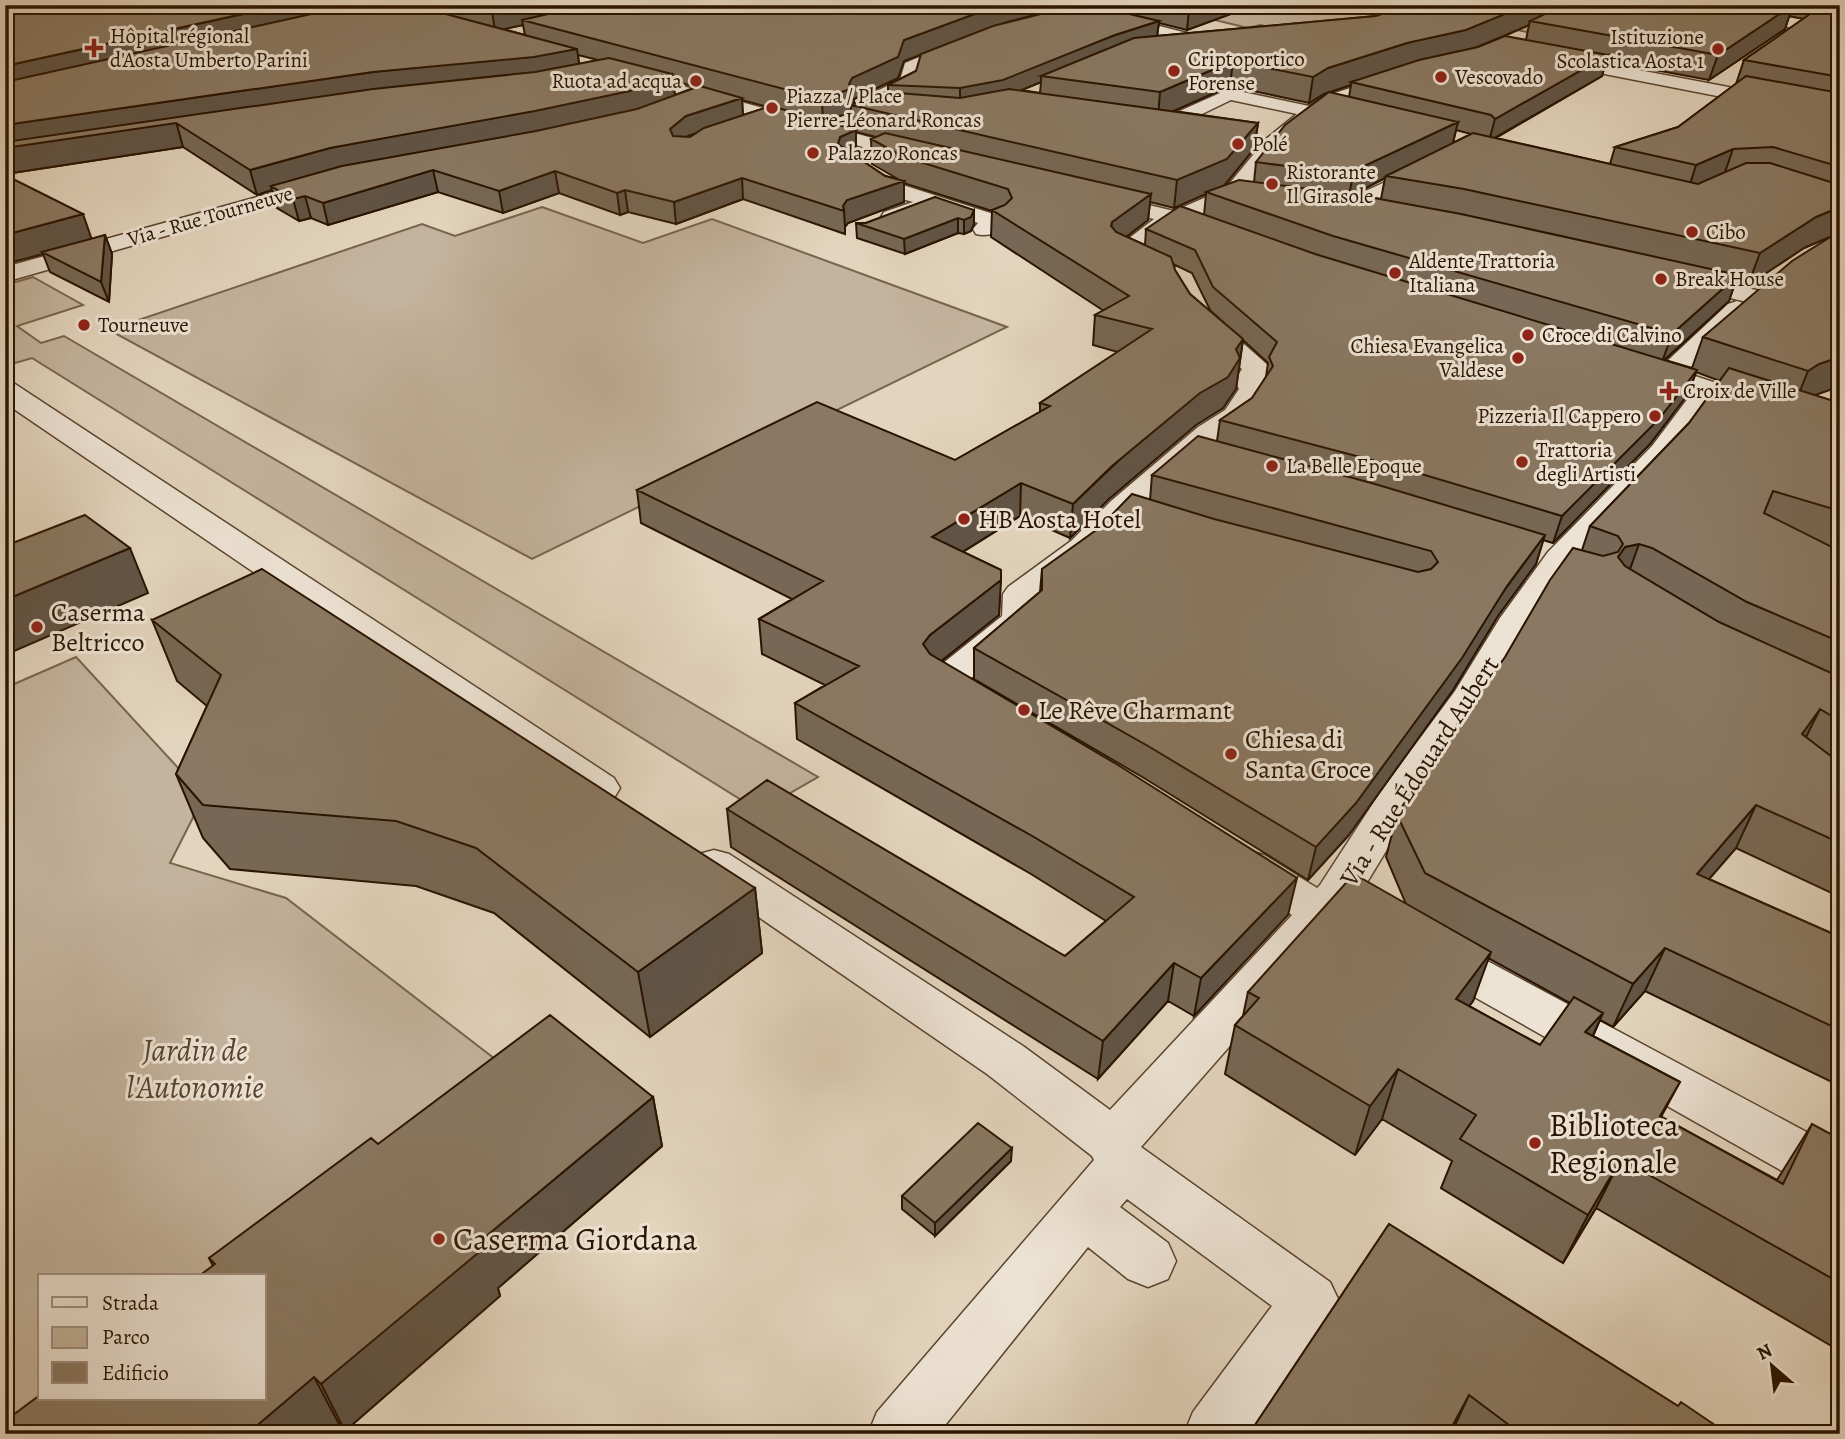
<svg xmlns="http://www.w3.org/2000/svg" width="1845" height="1439" viewBox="0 0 1845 1439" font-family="Alegreya,serif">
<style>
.green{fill:#c4b39d;stroke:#77644e;stroke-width:2}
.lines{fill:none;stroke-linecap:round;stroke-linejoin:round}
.street-casing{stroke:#58442f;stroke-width:3}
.street{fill:#ede3d4;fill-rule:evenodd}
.wall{fill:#776754;stroke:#2a1400;stroke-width:2;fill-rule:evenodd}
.shaded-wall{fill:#615445;stroke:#2a1400;stroke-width:2}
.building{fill:#8a7862;stroke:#2a1400;stroke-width:2}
.poi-dot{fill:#8f2418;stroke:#ede3d4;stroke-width:2.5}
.labels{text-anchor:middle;stroke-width:6;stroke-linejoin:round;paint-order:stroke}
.far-poi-label{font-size:21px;fill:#2a1400;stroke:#ede3d4;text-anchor:start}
.far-street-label{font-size:21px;fill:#2a1400;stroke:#ede3d4}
.poi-label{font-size:26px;fill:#2a1400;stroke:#ede3d4;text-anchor:start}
.street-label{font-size:26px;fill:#2a1400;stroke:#ede3d4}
.near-park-label{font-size:32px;font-style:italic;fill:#58442f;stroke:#ede3d4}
.near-poi-label{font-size:32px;fill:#2a1400;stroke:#ede3d4;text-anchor:start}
</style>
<rect width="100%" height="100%" fill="#e3d4bd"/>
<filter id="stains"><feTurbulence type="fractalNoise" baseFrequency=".00286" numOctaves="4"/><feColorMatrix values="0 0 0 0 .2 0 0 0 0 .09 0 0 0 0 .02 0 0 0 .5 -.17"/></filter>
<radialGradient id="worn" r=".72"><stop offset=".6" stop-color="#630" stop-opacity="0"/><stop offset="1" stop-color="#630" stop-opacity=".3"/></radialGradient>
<path class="green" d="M1153,5H1584L1527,32L1507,28L1279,29L1260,25L1248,28Z
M542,207L643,243L712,219L1007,327L532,559L109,330L422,224L455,236Z
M33,277L83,305L17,326L41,343L64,336L818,777L759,811L32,358L5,366V285Z
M76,657L204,796L170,863L286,898L508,1069L234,1276H40V1399L27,1434H5V688Z"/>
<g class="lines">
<g class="street-casing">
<path id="street" d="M1675,5H1712L1806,20L1814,25L1806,30L1682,10Z
M1108,13L1191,34L1193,37L1191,40L1151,54H1139L1137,50L1139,46L1167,37L1102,21L1100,18Z
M967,37L975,42L973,46L919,70L915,87L876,106H862L860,102L862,98L900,80L905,63Z
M1554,54L1840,108V120L1548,63L1545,59L1548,55Z
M624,70L931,154L934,158L931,162H917L618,79L615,75L618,71Z
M1398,73L1404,74L1407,78L1404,82L1339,104L1322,114L1280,147L1241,199L1196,217L1223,227L1226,232L1223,237L1215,239L1176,225L1171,228L1139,251L1164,263L1168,268L1164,273H1148L1115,257L1111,252L1154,219L1090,204L1087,199L1090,194L1098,193L1174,211L1225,189L1266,139L1297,114L1231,100L1169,130H1155L1152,126L1155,122L1229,89L1309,106L1325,96Z
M1429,162L1436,164L1439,168L1436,172L1377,203L1362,215H1346L1343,210L1361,193Z
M859,163L903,185L1006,218L1009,223C1002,233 987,237 976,234L973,229L978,223L935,208L900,222H884L881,217L884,212L913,202L887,195L852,173L849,169L852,165Z
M326,178L333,180L337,184L333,188L5,282V267Z
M1681,272L1760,291L1763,296L1760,301L1751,303L1672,284L1669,279L1672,274Z
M1737,301L1746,304L1750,309L1746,314L1686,373L1840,424V443L1715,401L1674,458L1572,566L1535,618L1490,696L1411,810L1352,907L1141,1147L1330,1282L1339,1301L1330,1320L1252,1434H1184L1193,1412L1272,1306L1127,1199L1120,1207L1168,1243L1176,1261L1168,1279L1148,1287L1128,1279L1088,1247L938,1434H868L877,1412L1094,1160L1092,1156L987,1074L699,876L692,865L699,854L714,850L729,854L1023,1046L1110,1110L1292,915L1234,877L1227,866L1234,855L1249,851L1264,855L1317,888L1320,885L1381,791L1455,691L1500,618L1548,552L1652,446L1692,393L1633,373L1629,367L1633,361L1643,359L1663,365L1728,304Z
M1202,312L1211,315L1270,367L1262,382L1267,389L1246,422L1218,439L1133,515L1095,555L1037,598L1038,619L1032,626L970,679L990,691L996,699L990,707C968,713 940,699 926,680L932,672L1002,616L1003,594L1008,587L1071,541L1111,501L1198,427L1225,410L1239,389L1234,381L1242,369L1193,325L1189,320L1193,315Z
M5,382L15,384L614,778L620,788L614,798L600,802L586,798L5,403Z
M1434,936L1450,941L1840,1150V1200L1821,1193L1418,965L1411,953L1418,941Z"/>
</g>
<use href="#street" class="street"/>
</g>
<path class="wall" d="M5,5H1091L1109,9V5H1255L1187,30L1159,23L1157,36L1376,16L1406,5H1840V897L1736,848L1709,879L1840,937V1086L1645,991L1613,1027L1600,1020L1593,1036L1680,1082L1661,1117L1777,1180L1812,1124L1840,1139V1351L1596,1208L1563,1263L1441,1188L1452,1161L1382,1119L1355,1155L1225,1074L1235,1025L1243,1016L1248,992L1406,904L1386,857L1397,815L1582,550L1590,526L1689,423L1720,381L1696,372L1688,394L1650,444L1553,543L1543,540L1536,564L1498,616L1453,690L1348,836L1308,880L1144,778L974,679V648L1040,592L1042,569L1150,500L1152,475L1217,441L1220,420L1252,398L1266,377L1268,363L1243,340L1236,389L1223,408L1196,425L1109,499L1070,538L1020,516L963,552L1001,570L999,615L942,661L1288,915L1194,1016L1168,1001L1098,1079L731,847L727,809L1065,956L1106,921L1031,874L797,739L795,703L825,685L762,654L759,619L792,599L641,523L637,490L955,460L1040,412V403L1118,352L1093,345L1095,315L1104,311L991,237L992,211L904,183V202L848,223L845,227V234L743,199L676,224L628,212L620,215L559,193L503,213L438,192L328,225L311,218L299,221L277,208L272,190L257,195L183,147L5,174ZM1070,7L1003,23L1062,8ZM1789,16L1804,19L1744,60L1736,84L1678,127L1615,147L1610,164L1496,138L1602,76L1606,61L1709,80L1785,29ZM523,25L525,35L503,29ZM1529,25L1526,40L1478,48ZM935,49L916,71L888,85V93L854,104V99L898,78L904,61ZM578,55L598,60L579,64ZM673,81L696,87L675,95ZM1041,82L1040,93L1022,90ZM1351,85L1349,97L1256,162L1254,182L1225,185L1254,149L1258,123L1174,111L1230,86L1309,103L1324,94ZM742,100L768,107L743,115ZM851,112V129L825,121ZM1456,130L1471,134L1453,143ZM856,132L876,137L871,139L872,164L898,179L885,176L851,153L856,150ZM1385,178L1381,199L1355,195L1360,191ZM1206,194L1204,215L1146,229L1145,245L1127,237L1148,220L1150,202L1174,208ZM1833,235L1703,337L1692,368L1665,360L1729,301L1735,282L1748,285L1804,248ZM1173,264L1192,273L1210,310L1227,326L1190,294L1175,270ZM1838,387L1832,401L1814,395ZM1488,958L1570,1003L1540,1045L1469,1006L1473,1001Z
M5,175L92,239L105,235L112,254L109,302L50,272L43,254L5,264Z
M935,197L974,224L971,231L964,234L958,233L905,254L857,238L856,223H866Z
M152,620L755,888L762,953L650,1037L494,913L416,886L230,869L203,838L176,774L207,706L177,681Z
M653,1097L662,1146L498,1288L500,1296L345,1431L339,1424L327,1434H5L213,1266L209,1258L378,1144Z
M1011,1161L935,1236L902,1209V1196Z
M1389,1224L1678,1406L1728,1434H1249Z"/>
<path class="shaded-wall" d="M284,5H361L5,89V66Z
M520,5H610L522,20L523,25L495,31L492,11Z
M999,5H1087L1062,8L1007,22L904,61L898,78L854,99V106L851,105V112L823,122L822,99L904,40Z
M1203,5H1255L1187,30L1189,10Z
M1527,5H1576L1530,21L1529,25L1461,54L1351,82V85L1324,94L1309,103L1313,77L1328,68Z
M1793,5L1785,29L1709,80L1718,55Z
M1159,21L1157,37L1041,76V82L1002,98L960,106V88L1115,35Z
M577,49L580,70L378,94L177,125L183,147L5,174V125L373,72Z
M1608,55L1602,76L1489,141L1495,119Z
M1233,61L1230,86L1158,118L1160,92Z
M672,74L675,96L632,113L271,186L272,190L257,195L250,170L330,148Z
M742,98L743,117L688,136L672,149L670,129L686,116Z
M1458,122L1452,146L1386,176L1385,178L1360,191L1348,200L1353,175L1364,166Z
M1258,123L1254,149L1223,187L1206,192V194L1174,208L1177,180Z
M856,130V150L841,157L838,144L840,137Z
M1733,149L1723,178L1687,194L1696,165Z
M433,170L438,192L328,225L323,203Z
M555,171L559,193L503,213L499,191Z
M742,178L743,199L676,224L674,202Z
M904,181V202L848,223L845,227L844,211L843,206L847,200Z
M625,190L628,212L620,215L617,193Z
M1151,194L1148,220L1109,250L1112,222Z
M305,196L311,218L299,221L293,199Z
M1840,207L1839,233L1804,248L1748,285L1760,253L1816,217Z
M974,210V224L971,231L964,234V220Z
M83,214L92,240L42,252L43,254L5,264V235Z
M958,218V233L905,254L904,239Z
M105,235L112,254L109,302L101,282Z
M1738,275L1729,301L1662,362L1672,334Z
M1243,339L1236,389L1223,408L1196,425L1109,499L1070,538L1073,504L1236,349Z
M1840,357V384L1838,387L1804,399L1794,406L1808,371L1819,364Z
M1697,370L1688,394L1650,444L1553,543L1562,516Z
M1021,483L1020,516L932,571V537Z
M1545,535L1536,564L1498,616L1453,690L1348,836L1308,880L1316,847Z
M1639,544L1625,583L1618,557L1625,547Z
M130,548L148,593L5,655V600Z
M1001,580L999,615L930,670L923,644L930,635Z
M1820,709L1799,751L1802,734Z
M1756,805L1736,848L1677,916L1697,874Z
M1297,878L1288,915L1194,1016L1201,978Z
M755,888L762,953L650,1037L638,972Z
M1665,948L1645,991L1613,1027L1633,984Z
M1491,952L1473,1001L1438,1048L1456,999Z
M1174,963L1168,1001L1098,1079L1103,1041Z
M1603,1013L1581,1062L1585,1032Z
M1398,1069L1382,1119L1355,1155L1370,1106Z
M653,1097L662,1146L498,1288L500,1296L345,1431L321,1384L478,1243Z
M1012,1148L1011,1161L935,1236V1223Z
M1621,1159L1596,1208L1563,1263L1588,1215Z
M314,1377L339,1424L327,1434H247Z
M1469,1395L1451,1434H1448Z"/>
<path class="building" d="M5,5H284L5,66Z
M352,5H412L577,49L534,57L373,72L5,125V82Z
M468,5H520L492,11Z
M587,5H999L904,40L898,57L852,78L849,84L853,88L822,99L522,20Z
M1077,5H1091L1159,21L1115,35L1003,80L960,88L888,85L916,71L921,54L993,26Z
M1167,5H1203L1189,10Z
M1407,5H1527L1466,30L1407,43L1328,68L1313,77L1233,61L1160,92L1041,76L1134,38L1376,16Z
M1564,5H1793L1718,55L1530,21Z
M1823,5H1840V77L1744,60Z
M1505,36L1608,55L1495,119L1491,115L1351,82L1419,60L1478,47Z
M609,58L672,74L630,91L535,111L330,148L250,170L176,123L5,148V142L373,89L535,72Z
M1746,76L1840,93V167L1773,147L1733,149L1696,165L1615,147L1678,127Z
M700,86L742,98L686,116L670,129L673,136L690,137L704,128L771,106L856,130L840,137L838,144L885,176L904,181L847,200L843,206L844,211L742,178L674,202L625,190L617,193L555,171L499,191L433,170L323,203L305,196L293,199L271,186L342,166L536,131L637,109Z
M1009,89L1258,123L1227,159L1177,180L851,105L886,92L960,98Z
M1329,92L1458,122L1364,166L1353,175L1256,162L1285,125Z
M885,133L1151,194L1112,222L1111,226L1116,232L1171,257L1175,270L1190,294L1243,339L1236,349L1240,358L1228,377L1200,393L1112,466L1073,504L1021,483L932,537L1001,570V580L930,635L923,644L930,654L1118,765L1297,878L1201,978L1174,963L1103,1041L727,809L767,780L1065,956L1134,897L1034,837L795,703L859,666L759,619L823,581L637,490L817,402L955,460L1050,406L1040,403L1152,329L1095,315L1129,296L992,210L1005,205L1012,198L1008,189L904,157L871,139Z
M1473,133L1698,184L1746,163H1770L1840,185V207L1816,217L1760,253L1464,189L1386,176Z
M5,175L83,214L5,235Z
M1239,180L1358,195L1461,214L1738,275L1672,334L1333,236L1206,192Z
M935,197L974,210L971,217L964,220L958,218L904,239L856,223H866Z
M1180,206L1315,254L1697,370L1659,419L1562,516L1398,467L1220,420L1252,398L1273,366L1269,357L1277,342L1213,287L1195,250L1146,229Z
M1840,231V357L1819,364L1808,371L1703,337L1792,261Z
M105,235L101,282L42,252Z
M1729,368L1840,403V511L1773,491L1764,513L1840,551V642L1747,602L1652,548L1639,544L1625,547L1618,557L1625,566L1719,622L1840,677V721L1820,709L1802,734L1840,763V843L1756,805L1697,874L1840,937V1030L1665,948L1633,984L1425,873L1397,815L1425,769L1505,657L1550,580L1573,548L1603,556L1618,552L1623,544L1618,536L1590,526L1689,423Z
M1198,436L1375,484L1545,535L1507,586L1462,658L1356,803L1316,847L1148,746L974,648L1042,590V569L1099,528L1132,494L1214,519L1418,572L1431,569L1438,562L1431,551L1152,475Z
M85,515L130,548L5,600V546Z
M262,569L755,888L638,972L476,848L396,821L203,805L176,774L221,675L152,620Z
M1354,874L1491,952L1456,999L1540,1045L1574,997L1603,1013L1585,1032L1680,1082L1660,1116L1783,1184L1812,1124L1840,1139V1283L1621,1159L1588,1215L1460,1139L1476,1115L1398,1069L1370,1106L1235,1025L1259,998L1248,992Z
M550,1015L653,1097L478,1243L484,1248L321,1384L314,1377L247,1434H5V1421L40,1395V1399H264V1276H199L215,1264L209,1258L371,1138L378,1144Z
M978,1123L1012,1148L935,1223L902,1196Z
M1389,1224L1678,1406L1681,1402L1728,1434H1521L1469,1395L1448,1434H1249Z"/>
<g class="poi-dot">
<path d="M90.5 37.5h7v7h7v7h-7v7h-7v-7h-7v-7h7z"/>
<circle cx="1718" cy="49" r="7"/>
<circle cx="1174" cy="71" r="7"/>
<circle cx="1441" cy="77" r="7"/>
<circle cx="696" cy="81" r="7"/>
<circle cx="772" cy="108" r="7"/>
<circle cx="1238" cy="144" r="7"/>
<circle cx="813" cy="153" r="7"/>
<circle cx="1272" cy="184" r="7"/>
<circle cx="1692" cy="232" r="7"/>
<circle cx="1395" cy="273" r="7"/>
<circle cx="1661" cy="279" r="7"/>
<circle cx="84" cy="325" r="7"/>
<circle cx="1528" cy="335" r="7"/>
<circle cx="1518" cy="358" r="7"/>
<path d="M1665.5 380.5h7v7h7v7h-7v7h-7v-7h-7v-7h7z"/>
<circle cx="1655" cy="416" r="7"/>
<circle cx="1522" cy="462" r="7"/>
<circle cx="1272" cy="466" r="7"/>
<circle cx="964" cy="519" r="7"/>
<circle cx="37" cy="627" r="7"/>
<circle cx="1024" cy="710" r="7"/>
<circle cx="1231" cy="754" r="7"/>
<circle cx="1535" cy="1143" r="7"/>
<circle cx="439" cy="1239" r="7"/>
</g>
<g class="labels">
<g class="far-poi-label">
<text x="110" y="43">Hôpital régional<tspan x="110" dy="24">d'Aosta Umberto Parini</tspan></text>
<text x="1704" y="44" text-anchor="end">Istituzione<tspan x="1704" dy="24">Scolastica Aosta 1</tspan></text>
<text x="1188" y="66">Criptoportico<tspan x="1188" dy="24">Forense</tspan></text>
<text x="1455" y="84">Vescovado</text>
<text x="682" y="88" text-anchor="end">Ruota ad acqua</text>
<text x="786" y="103">Piazza / Place<tspan x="786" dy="24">Pierre-Léonard Roncas</tspan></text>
<text x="1252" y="151">Polé</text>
<text x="827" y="160">Palazzo Roncas</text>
<text x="1286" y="179">Ristorante<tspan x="1286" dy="24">Il Girasole</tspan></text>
<text x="1706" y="239">Cibo</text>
<text x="1409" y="268">Aldente Trattoria<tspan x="1409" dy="24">Italiana</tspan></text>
<text x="1675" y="286">Break House</text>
<text x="98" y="332">Tourneuve</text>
<text x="1542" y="342">Croce di Calvino</text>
<text x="1504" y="353" text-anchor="end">Chiesa Evangelica<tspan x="1504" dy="24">Valdese</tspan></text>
<text x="1683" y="398">Croix de Ville</text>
<text x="1641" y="423" text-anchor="end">Pizzeria Il Cappero</text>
<text x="1536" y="457">Trattoria<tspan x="1536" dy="24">degli Artisti</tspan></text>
<text x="1286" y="473">La Belle Epoque</text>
</g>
<g class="far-street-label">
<text transform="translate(210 216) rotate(-16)" y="7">Via - Rue Tourneuve</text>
</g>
<g class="poi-label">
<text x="978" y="528">HB Aosta Hotel</text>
<text x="51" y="621">Caserma<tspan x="51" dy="30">Beltricco</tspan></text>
<text x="1038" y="719">Le Rêve Charmant</text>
<text x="1245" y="748">Chiesa di<tspan x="1245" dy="30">Santa Croce</tspan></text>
</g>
<g class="street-label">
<text transform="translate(1419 771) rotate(-57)" y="9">Via - Rue Édouard Aubert</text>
</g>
<g class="near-park-label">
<text x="195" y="1061">Jardin de<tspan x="195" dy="37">l'Autonomie</tspan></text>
</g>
<g class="near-poi-label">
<text x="1549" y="1136">Biblioteca<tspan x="1549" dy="37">Regionale</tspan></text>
<text x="453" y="1250">Caserma Giordana</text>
</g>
</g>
<rect width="1845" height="1439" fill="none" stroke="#e3d4bd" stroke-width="28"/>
<rect x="7" y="7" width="1831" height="1425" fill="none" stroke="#2a1400" stroke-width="3.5"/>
<rect x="14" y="14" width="1817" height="1411" fill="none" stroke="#2a1400" stroke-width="2"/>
<rect x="38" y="1274" width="228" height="126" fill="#ede3d4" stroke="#9f907f" stroke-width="2"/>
<rect x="52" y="1297" width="35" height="10" fill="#ede3d4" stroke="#9f907f" stroke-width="2"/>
<text x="102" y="1310" font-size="21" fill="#2a1400">Strada</text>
<rect x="52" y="1327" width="35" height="21" fill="#c4b39d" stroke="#9f907f" stroke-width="2"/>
<text x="102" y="1344" font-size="21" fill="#2a1400">Parco</text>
<rect x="52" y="1362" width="35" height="21" fill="#8a7862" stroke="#9f907f" stroke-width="2"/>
<text x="102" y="1380" font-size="21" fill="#2a1400">Edificio</text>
<g transform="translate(1772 1366) rotate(332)" stroke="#ede3d4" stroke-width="5" paint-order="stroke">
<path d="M0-5L12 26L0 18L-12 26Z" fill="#2a1400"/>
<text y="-10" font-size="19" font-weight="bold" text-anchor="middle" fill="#2a1400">N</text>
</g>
<rect width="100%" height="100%" filter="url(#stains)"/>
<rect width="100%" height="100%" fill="url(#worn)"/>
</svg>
